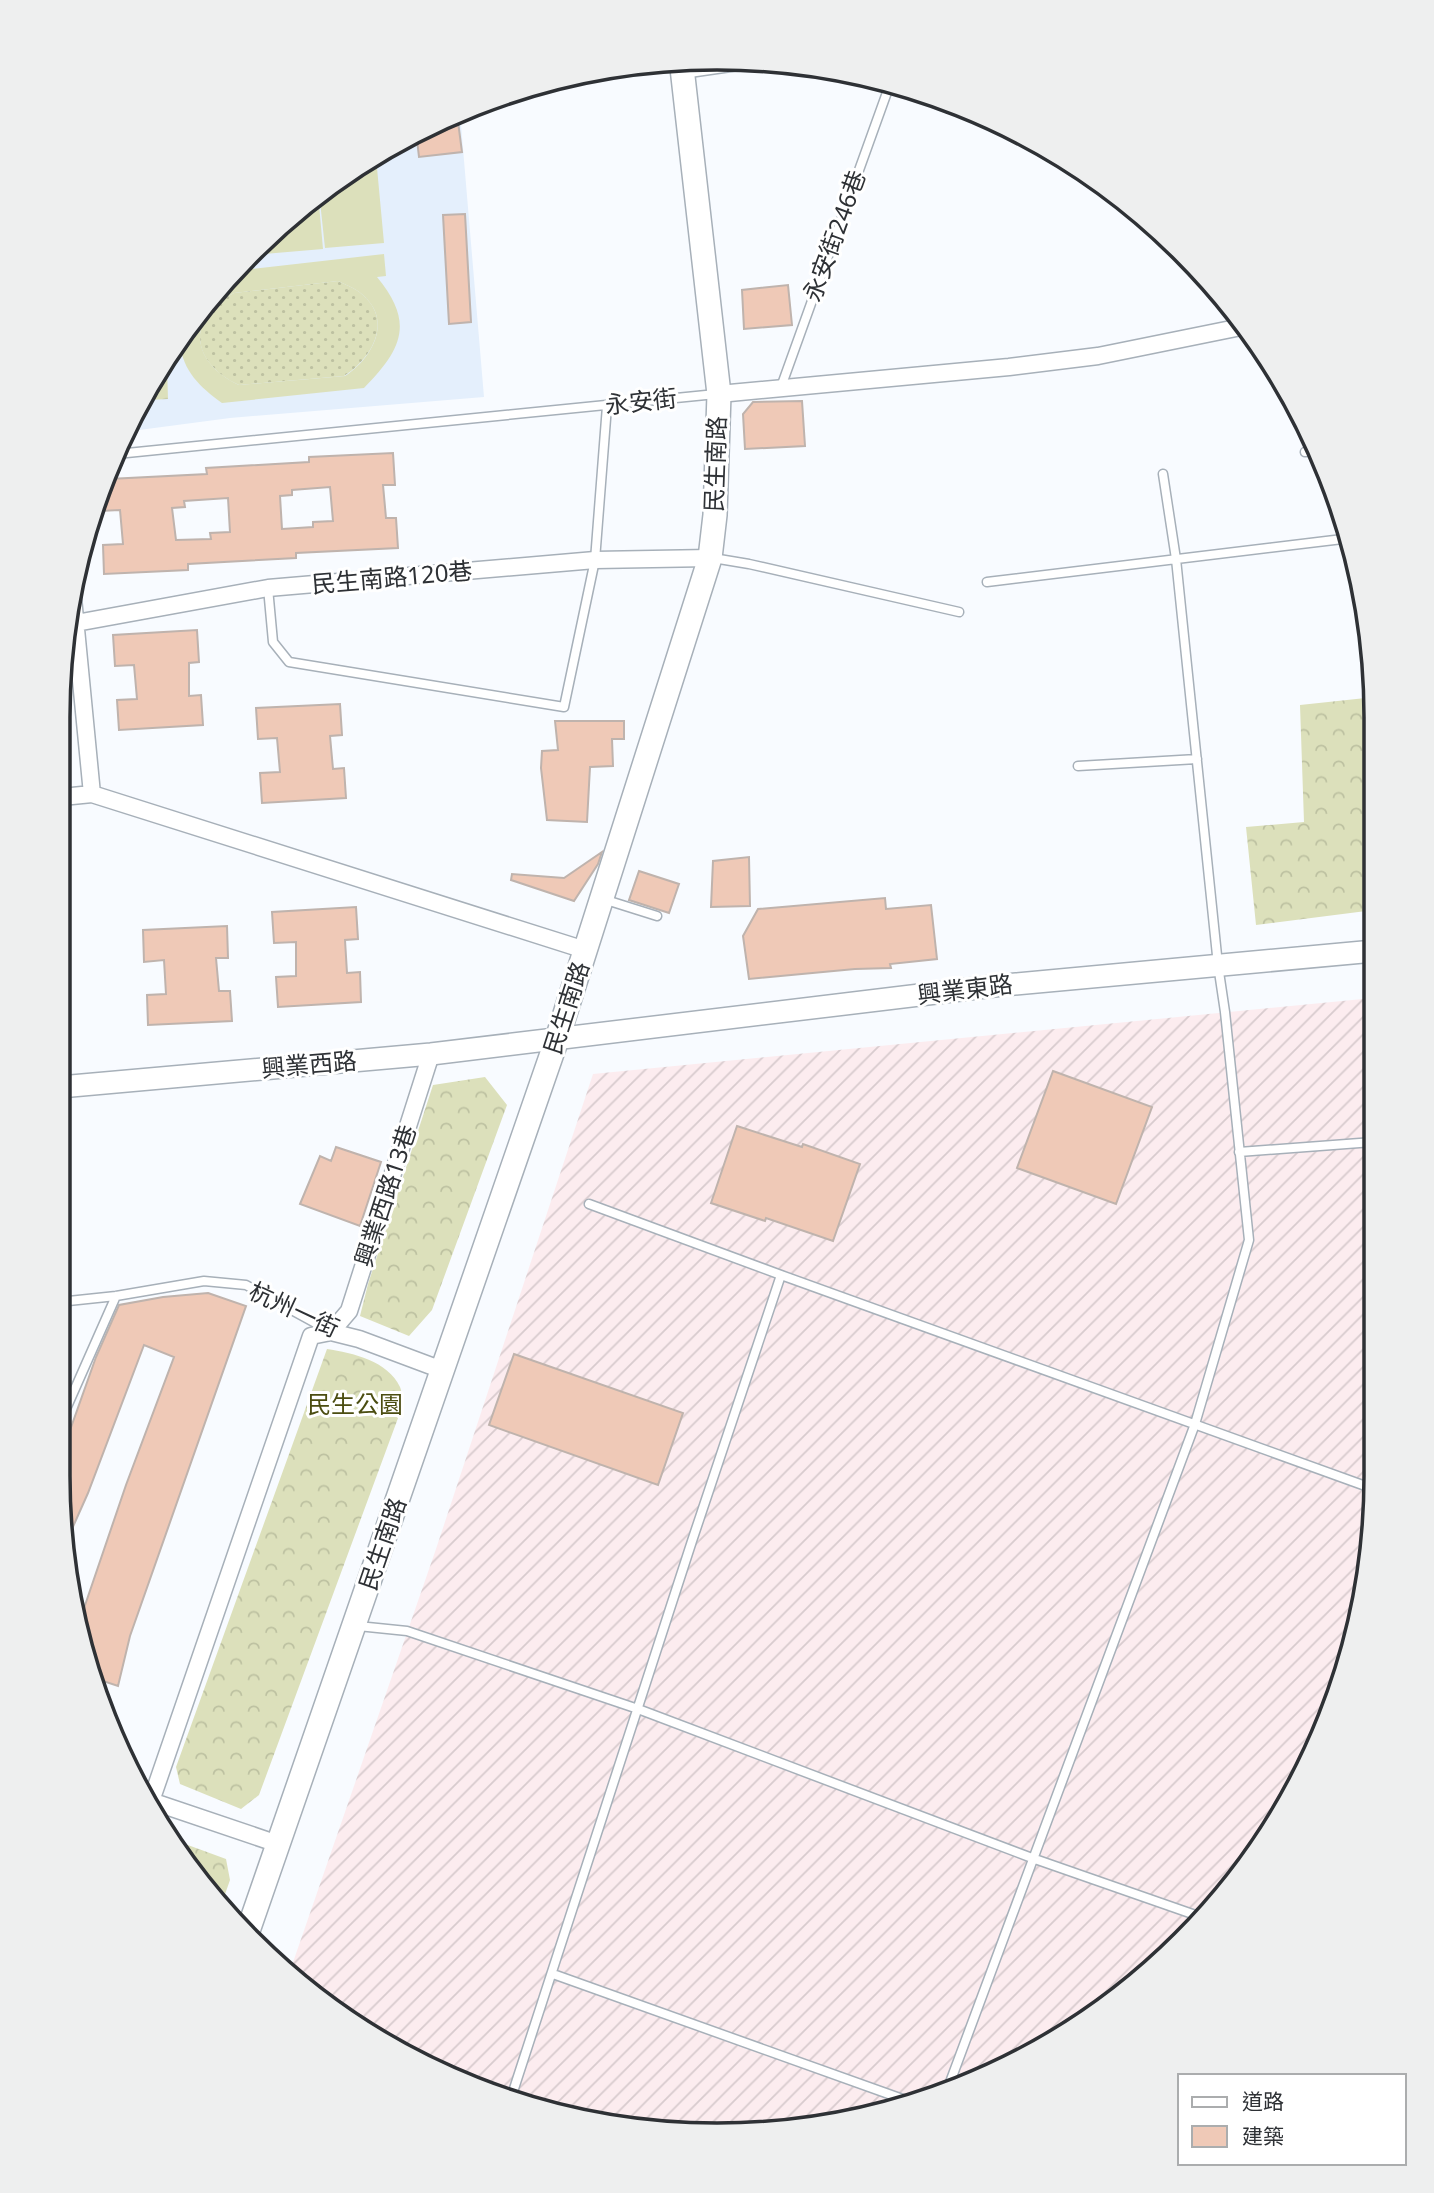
<svg xmlns="http://www.w3.org/2000/svg" width="1434" height="2193" viewBox="0 0 1434 2193" font-family="'Noto Sans','Noto Sans TC',sans-serif">
<style>
.industrial{fill:url(#industrial-furrows)}
.built{fill:#e4effc}
.grass{fill:url(#grass-dots)}
.forest{fill:url(#forest-crowns)}
.pitch{fill:#dce0bb;fill-rule:evenodd}
.building{fill:#efc9b7;stroke:#bfb3ad;stroke-width:2;fill-rule:evenodd}
.lines{fill:none;stroke-linecap:round;stroke-linejoin:round}
.service-casing{stroke:#a7b0b9;stroke-width:11}
.minor-casing{stroke:#a7b0b9;stroke-width:19}
.tertiary-casing{stroke:#a7b0b9;stroke-width:24}
.secondary-casing{stroke:#a7b0b9;stroke-width:26}
.service{stroke:#fff;stroke-width:8}
.minor{stroke:#fff;stroke-width:16}
.tertiary{stroke:#fff;stroke-width:21}
.secondary{stroke:#fff;stroke-width:23}
.labels{text-anchor:middle;stroke-width:6;stroke-linejoin:round;paint-order:stroke}
.street-label{font-size:24px;fill:#2e3135;stroke:#fff}
.park-label{font-size:24px;fill:#4b4d11;stroke:#fff}
.rim{fill:none;stroke:#2e3135;stroke-width:3.5}
</style>
<defs>
<pattern id="industrial-furrows" width="10" height="10" patternUnits="userSpaceOnUse" patternTransform="scale(1.75)"><rect width="10" height="10" fill="#fcecef"/><path d="M-1 1l2-2M0 10L10 0M9 11l2-2" fill="none" stroke="#d8cbce"/></pattern>
<pattern id="grass-dots" width="8" height="8" patternUnits="userSpaceOnUse" patternTransform="scale(1.75)"><rect width="8" height="8" fill="#dce0bb"/><path d="M2 2h.1M6 6h.1" fill="none" stroke="#bdc1a1" stroke-width="1.8" stroke-linecap="round"/></pattern>
<pattern id="forest-crowns" width="20" height="18" patternUnits="userSpaceOnUse" patternTransform="scale(1.75)"><rect width="20" height="18" fill="#dce0bb"/><path d="M2 6a3 3 0 1 1 6 0M12 15a3 3 0 1 1 6 0" fill="none" stroke="#bdc1a1"/></pattern>
</defs>
<rect width="100%" height="100%" fill="#f8fbff"/>
<path class="industrial" d="M1373,998L1371,1562L1326,1729L1213,1910L1083,2024L888,2113L674,2134L505,2100L316,1999L290,1971L436,1549L593,1074Z"/>
<path class="built" d="M460,113L484,397L230,418L124,432L126,426L221,283L315,194L425,126Z"/>
<path class="grass" d="M338,281C348,286 358,289 366,298C392,324 370,360 344,376L239,385C191,363 185,318 234,293Z"/>
<path class="forest" d="M165,367H167L168,399L147,400V394Z
M1375,697L1374,910L1256,925L1246,827L1304,822L1300,705Z
M485,1077L507,1105L432,1310L409,1336L360,1316L368,1284L433,1085Z
M327,1349C353,1353 388,1361 400,1387C403,1394 401,1403 401,1410L259,1795L241,1809L180,1784L176,1767Z
M166,1837L226,1859L230,1880L223,1900L169,1843Z"/>
<path class="pitch" d="M376,157L384,243L325,248L319,192Z
M318,193L323,249L264,254L263,244Z
M384,254L386,276L377,277C415,323 402,349 364,388L222,403C200,387 183,371 180,344L221,283L234,271ZM338,281C348,286 358,289 366,298C392,324 370,360 345,376L239,385C191,363 185,317 234,293Z"/>
<path class="building" d="M457,114L462,152L419,157L416,131L425,126Z
M465,214L471,322L449,324L443,215Z
M788,285L792,325L744,329L742,290Z
M802,401L805,446L745,449L743,414L753,402Z
M393,453L395,485H383L386,518H396L398,548L296,553V558L188,564V570L104,574L103,545L123,544L120,510L100,511L109,479L207,474L206,468L309,462V457ZM330,487L333,521L313,522V527L282,529L280,496L292,495V490ZM228,498L230,532L210,533L211,539L176,540L172,508L185,507L184,501Z
M197,630L199,662L189,663V696L201,695L203,725L119,730L117,700L137,699L134,665L115,666L113,635Z
M340,704L342,735L330,736L333,769L344,768L346,798L262,803L260,773L280,772L277,738L258,739L256,708Z
M555,721H624V739H612L613,766L590,767L587,822L547,820L541,768L542,751L558,750Z
M602,852L598,864L574,901L511,880L512,874L564,878Z
M749,857L750,906L711,907L713,861Z
M639,871L679,884L669,913L629,900Z
M885,898L886,909L931,905L937,959L890,964L891,968L855,969L749,979L743,936L758,909Z
M356,907L358,939L345,940L347,973L360,972L361,1002L278,1007L276,977L296,976V942L274,943L272,912Z
M227,926L228,958H216L219,991H230L232,1021L148,1025L147,995L166,994L164,960L144,962L143,930Z
M1053,1071L1152,1107L1116,1204L1017,1168Z
M737,1126L802,1147L803,1144L860,1164L833,1241L766,1218L765,1221L711,1203Z
M336,1147L381,1162L360,1226L300,1204L320,1156L331,1161Z
M208,1293L246,1306L130,1636L118,1686L91,1677L81,1617L126,1485L174,1357L144,1345L88,1493L68,1538L58,1476V1464L96,1357L119,1305L163,1297Z
M514,1354L683,1413L658,1485L489,1425Z"/>
<g class="lines">
<g class="service-casing">
<path id="service" d="M781,387L890,84
M1305,452L1318,451
M117,454L716,394
M713,558L749,564L959,612
M987,582L1351,538
M268,588L273,642L289,662L564,707L595,560L607,406
M1078,766L1197,759
M603,899L657,916
M1239,1152L1373,1142
M589,1204L781,1275L1371,1488
M59,1302L116,1296L204,1281L246,1285L330,1331
M58,1427L116,1296
M358,1626L407,1631L638,1709L1032,1858L1204,1918
M553,1974L911,2102
M949,2085L1195,1424L1249,1240L1225,1012L1218,965L1176,559L1163,474
M510,2101L692,1541L781,1275"/>
</g>
<g class="minor-casing">
<path id="minor" d="M682,70L744,61
M719,394L1009,367L1098,356L1246,326
M73,598L92,794
M76,623L268,588L595,560L710,558
M62,797L92,794L585,950
M331,1332L349,1311L431,1054
M148,1800L278,1844
M150,1804L311,1336L331,1332L359,1339L442,1370"/>
</g>
<g class="tertiary-casing">
<path id="tertiary" d="M60,1087L431,1054L994,986L1374,951"/>
</g>
<g class="secondary-casing">
<path id="secondary" d="M249,1928L557,1039L710,558L715,515L719,394L681,59"/>
</g>
<use href="#service" class="service"/>
<use href="#minor" class="minor"/>
<use href="#tertiary" class="tertiary"/>
<use href="#secondary" class="secondary"/>
</g>
<g class="labels">
<g class="street-label">
<text transform="translate(835 236) rotate(-70)" y="8">永安街246巷</text>
<text transform="translate(641 402) rotate(-6)" y="8">永安街</text>
<text transform="translate(716 464) rotate(-88)" y="8">民生南路</text>
<text transform="translate(392 578) rotate(-5)" y="8">民生南路120巷</text>
<text transform="translate(965 990) rotate(-7)" y="8">興業東路</text>
<text transform="translate(567 1008) rotate(-72)" y="8">民生南路</text>
<text transform="translate(309 1065) rotate(-5)" y="8">興業西路</text>
<text transform="translate(386 1196) rotate(-72)" y="8">興業西路13巷</text>
<text transform="translate(294 1310) rotate(25)" y="8">杭州一街</text>
<text transform="translate(383 1544) rotate(-71)" y="8">民生南路</text>
</g>
<g class="park-label">
<text x="355" y="1413">民生公園</text>
</g>
</g>
<path d="M0 0H1434V2193H0ZM717 70H717A647 647 0 0 1 1364 717V1476A647 647 0 0 1 717 2123H717A647 647 0 0 1 70 1476V717A647 647 0 0 1 717 70Z" fill="#eeefef" fill-rule="evenodd"/>
<path class="rim" d="M717 70H717A647 647 0 0 1 1364 717V1476A647 647 0 0 1 717 2123H717A647 647 0 0 1 70 1476V717A647 647 0 0 1 717 70Z"/>
<rect x="1178" y="2074" width="228" height="91" fill="#ffffff" stroke="#abadae" stroke-width="2"/>
<rect x="1192" y="2097" width="35" height="10" fill="#ffffff" stroke="#abadae" stroke-width="2"/>
<text x="1242" y="2109" font-size="21" fill="#2e3135">道路</text>
<rect x="1192" y="2126" width="35" height="21" fill="#efc9b7" stroke="#abadae" stroke-width="2"/>
<text x="1242" y="2144" font-size="21" fill="#2e3135">建築</text>
</svg>
